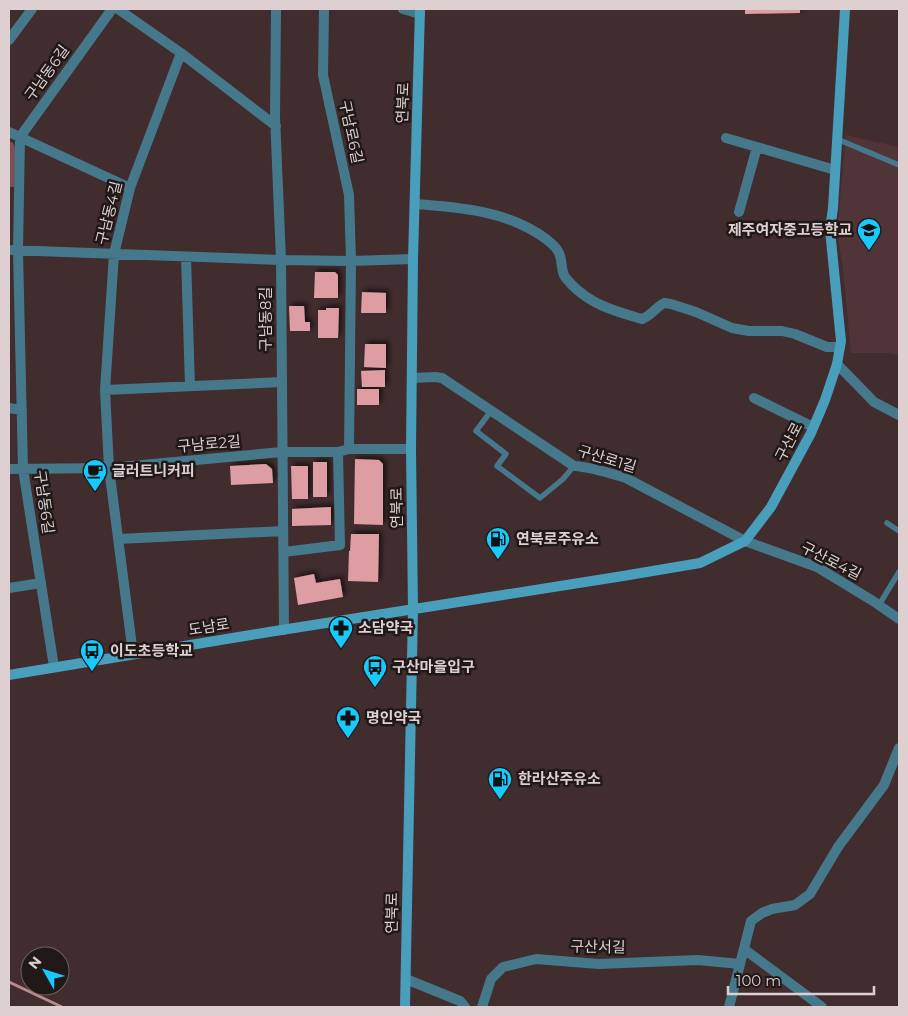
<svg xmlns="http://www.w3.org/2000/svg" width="908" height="1016" viewBox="0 0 908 1016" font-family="Montserrat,'Noto Sans KR',sans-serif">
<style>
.built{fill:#503437}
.green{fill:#7b4f54}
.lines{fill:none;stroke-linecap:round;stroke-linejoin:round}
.stream{stroke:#b98b8f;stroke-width:3}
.building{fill:#dd9da3;filter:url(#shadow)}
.service{stroke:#46788b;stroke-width:5.5}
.minor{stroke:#46788b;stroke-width:10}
.secondary{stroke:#499ebc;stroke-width:10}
.labels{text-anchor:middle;stroke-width:5;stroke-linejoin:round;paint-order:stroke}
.street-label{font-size:15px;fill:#ded0d1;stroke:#211818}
.poi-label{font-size:15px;font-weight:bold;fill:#ded0d1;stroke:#211818;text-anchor:start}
</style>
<defs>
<filter id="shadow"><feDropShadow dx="3" dy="-3" stdDeviation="2.5" flood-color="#0009"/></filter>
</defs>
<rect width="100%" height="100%" fill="#412c2e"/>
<path class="built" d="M846,135L899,147V355L886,353H851L843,270L837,231Z"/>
<path class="green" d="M9,141L13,143L16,149L14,187H9Z"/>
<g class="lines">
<path class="stream" d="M9,982L62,1007"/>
</g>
<path class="building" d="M745,9H800V13L745,14Z
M315,272H335L338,275V298H314Z
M362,292L386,293V313H361Z
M289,306H304L305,322H310V331H290Z
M326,308H339L338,338H318V310H326Z
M365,344H386V368L364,367Z
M385,370V387H362L361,371Z
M357,389H379V405H357Z
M355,459L379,460L383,464V525L354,524Z
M313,462H327V497H313Z
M266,464L272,469L273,483L231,485L230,466Z
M291,466H308V499H292Z
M331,507V525L292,526V509Z
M351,534H379L378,582L348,581L349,551H350Z
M314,574L316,583L340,579L343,597L298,605L294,578Z"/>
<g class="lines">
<path class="service" d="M837,139L899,165
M491,411L476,431L506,454L497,466L540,498L563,479L574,466
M887,523L899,531
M879,605L899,572"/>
<path class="minor" d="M118,9L181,53L276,126
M276,9L275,116L281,260L284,630
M324,9L323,75L349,195L351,261L349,449
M403,9L420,14
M9,40L32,9
M9,132L130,188
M726,138L835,170
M415,204C459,207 509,211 546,239C550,242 557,248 559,253C562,259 561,268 564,275C565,278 569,281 571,284C591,305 615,311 642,319C652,315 655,308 664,303L671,304L696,312L732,328L749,331H782L795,334L827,347H840
M739,212L757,147
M9,250L281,260L351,261L413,259
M186,257L190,386
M837,364L874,402L899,415
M412,378L435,377L442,378L574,466C591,467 609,473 626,478L745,541L817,567L873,601L899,619
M105,390L282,382
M754,398L813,427
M9,408L22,410
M9,469L109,468L282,452H338L349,449H411
M118,539L283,531
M284,552L340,545L338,452
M9,588L41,583
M133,654L109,468L105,390L114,254L130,188L181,53
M54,667L23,469L18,251L20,137L112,9
M744,949L822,1007
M406,979L460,1001L465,1007
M482,1007L491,979L503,967L536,959L599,964L698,960L740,964
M729,1007L751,921L762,913L772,909L795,905L810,894L838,847L884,785L899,748"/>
<path class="secondary" d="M9,675L269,632L623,576L700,563L745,541L771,507L811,433L825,400L837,364L841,341L830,230L833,208L845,9
M405,1007L413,609L411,449L413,259L420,9"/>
</g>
<defs>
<g id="school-pin" transform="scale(1.25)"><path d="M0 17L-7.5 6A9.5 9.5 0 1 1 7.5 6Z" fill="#17cafb" stroke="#211818"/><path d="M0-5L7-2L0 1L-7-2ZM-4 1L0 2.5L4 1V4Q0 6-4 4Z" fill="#111"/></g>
<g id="cafe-pin" transform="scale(1.25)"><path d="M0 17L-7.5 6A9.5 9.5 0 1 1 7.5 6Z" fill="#17cafb" stroke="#211818"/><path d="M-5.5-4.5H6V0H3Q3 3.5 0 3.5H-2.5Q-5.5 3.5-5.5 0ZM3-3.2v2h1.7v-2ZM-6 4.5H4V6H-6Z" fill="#111"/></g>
<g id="fuel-pin" transform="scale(1.25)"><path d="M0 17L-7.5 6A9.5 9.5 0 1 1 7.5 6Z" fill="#17cafb" stroke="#211818"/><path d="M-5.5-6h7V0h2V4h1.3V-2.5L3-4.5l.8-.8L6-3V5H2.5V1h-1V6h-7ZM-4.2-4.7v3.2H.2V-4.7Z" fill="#111"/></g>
<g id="pharmacy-pin" transform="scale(1.25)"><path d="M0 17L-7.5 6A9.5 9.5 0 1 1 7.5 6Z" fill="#17cafb" stroke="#211818"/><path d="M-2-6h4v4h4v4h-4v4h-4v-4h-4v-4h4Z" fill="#111"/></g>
<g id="bus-pin" transform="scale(1.25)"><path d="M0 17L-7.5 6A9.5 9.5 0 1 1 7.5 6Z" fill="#17cafb" stroke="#211818"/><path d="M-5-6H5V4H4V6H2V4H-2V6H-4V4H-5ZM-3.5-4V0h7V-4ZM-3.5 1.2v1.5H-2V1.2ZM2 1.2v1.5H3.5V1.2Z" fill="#111"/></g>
</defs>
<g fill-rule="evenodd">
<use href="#school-pin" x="869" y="230"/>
<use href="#cafe-pin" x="95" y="471"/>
<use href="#fuel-pin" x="498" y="539"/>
<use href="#pharmacy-pin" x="341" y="628"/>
<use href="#bus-pin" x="92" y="651"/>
<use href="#bus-pin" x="375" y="667"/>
<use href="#pharmacy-pin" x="348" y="718"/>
<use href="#fuel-pin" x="500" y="779"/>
</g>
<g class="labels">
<g class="street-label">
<text transform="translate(47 73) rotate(-54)" y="5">구남동6길</text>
<text transform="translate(403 103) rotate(-88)" y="5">연북로</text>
<text transform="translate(351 132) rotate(78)" y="5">구남로6길</text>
<text transform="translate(109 213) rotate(-76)" y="5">구남동4길</text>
<text transform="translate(266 319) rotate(-90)" y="5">구남동8길</text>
<text transform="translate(789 442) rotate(-63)" y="5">구산로</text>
<text transform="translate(209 444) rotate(-5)" y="5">구남로2길</text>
<text transform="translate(607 459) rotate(17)" y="5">구산로1길</text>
<text transform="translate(44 502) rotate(82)" y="5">구남동6길</text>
<text transform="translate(397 508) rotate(-91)" y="5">연북로</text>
<text transform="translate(831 561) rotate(27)" y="5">구산로4길</text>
<text transform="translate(209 627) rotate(-9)" y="5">도남로</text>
<text transform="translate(392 913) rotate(-89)" y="5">연북로</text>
<text transform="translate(598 947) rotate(1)" y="5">구산서길</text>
</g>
<g class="poi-label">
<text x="852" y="235" text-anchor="end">제주여자중고등학교</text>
<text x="112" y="476">글러트니커피</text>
<text x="516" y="544">연북로주유소</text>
<text x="358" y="633">소담약국</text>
<text x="110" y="656">이도초등학교</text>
<text x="392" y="672">구산마을입구</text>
<text x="366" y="723">명인약국</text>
<text x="518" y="784">한라산주유소</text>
</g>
</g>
<rect width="908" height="1016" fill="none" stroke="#ded0d1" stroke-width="20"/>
<g transform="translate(45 971) rotate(309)"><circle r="24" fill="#211818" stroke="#6d6262"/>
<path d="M0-4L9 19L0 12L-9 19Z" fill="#17cafb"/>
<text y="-8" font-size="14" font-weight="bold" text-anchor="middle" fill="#ded0d1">N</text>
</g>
<path d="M728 986v8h146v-8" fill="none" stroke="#ded0d1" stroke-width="2.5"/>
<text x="736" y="986" font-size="15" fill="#ded0d1" stroke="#211818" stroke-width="4" paint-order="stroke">100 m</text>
</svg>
